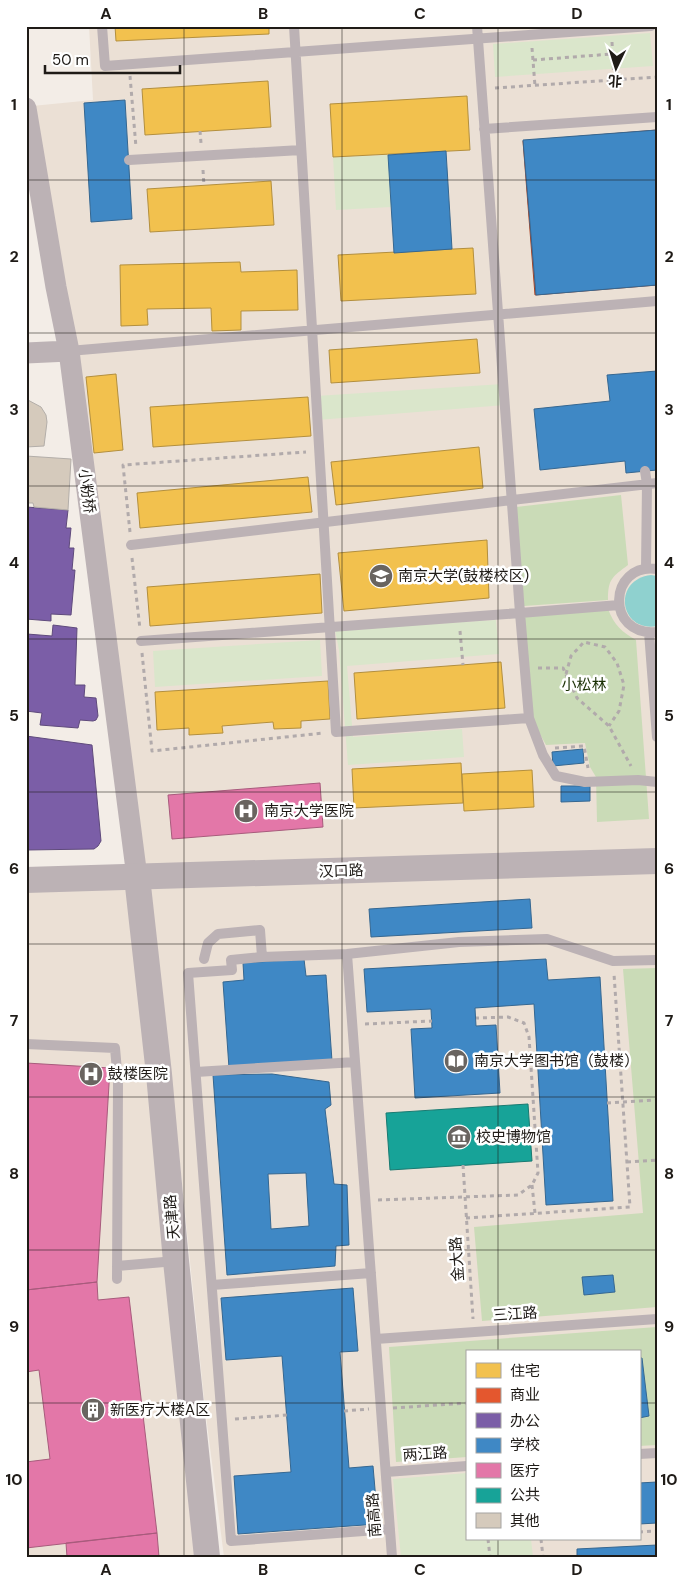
<svg xmlns="http://www.w3.org/2000/svg" width="683" height="1583" viewBox="0 0 683 1583" font-family="'DM Sans','Noto Sans SC',sans-serif">
<style>
.built{fill:#ebe0d5;fill-rule:evenodd}
.green{fill:#dae6cb}
.forest{fill:#cadbb7}
.water{fill:#8fd1cf}
.homes{fill:#f2c14e;stroke:#b38f3e}
.shops{fill:#e4572e;stroke:#a94527}
.offices{fill:#7b5ea7;stroke:#5f4a7c}
.schools{fill:#3f88c5;stroke:#356791;fill-rule:evenodd}
.health{fill:#e377a8;stroke:#a85b7c}
.public{fill:#17a398;stroke:#197a71}
.building{fill:#d5cabc;stroke:#b3aea9}
.lines{fill:none;stroke-linecap:round;stroke-linejoin:round}
.path{stroke:#b1aaab;stroke-width:3;stroke-dasharray:4 4;stroke-linecap:butt}
.service{stroke:#bcb2b5;stroke-width:10}
.minor{stroke:#bcb2b5;stroke-width:21}
.tertiary{stroke:#bcb2b5;stroke-width:26}
.grid{fill:none;stroke:#1f1b17;stroke-width:1;stroke-opacity:0.55}
.labels{text-anchor:middle;stroke-width:5;stroke-linejoin:round;paint-order:stroke}
.street-label{font-size:15px;fill:#1f1b17;stroke:#fff}
.poi-label{font-size:15px;fill:#1f1b17;stroke:#fff;text-anchor:start}
.park-label{font-size:15px;fill:#1b3105;stroke:#fff}
.neatline{fill:none;stroke:#1f1b17;stroke-width:2}
.grid-label{font-size:16px;text-anchor:middle;font-weight:bold;fill:#1f1b17}
</style>
<rect width="100%" height="100%" fill="#f3ede7"/>
<path class="built" d="M89,26H657V1557H224L205,1408L179,1154L32,106L93,100ZM467,1352H639V1539H467Z
M134,882L207,1557H26V887Z"/>
<path class="green" d="M650,33L653,66L495,77L493,44Z
M388,155L391,207L336,210L333,157Z
M503,384L505,405L317,420L316,396Z
M496,620L499,654L347,666L353,737L462,729L464,757L348,765L339,650L335,630Z
M320,640L322,676L155,687L153,651Z
M467,1473V1539H531L533,1557H401L393,1479Z"/>
<path class="forest" d="M621,495L628,565C612,577 608,579 608,600L524,606L516,507Z
M608,609C614,625 622,632 636,640L649,819L597,822L596,777L590,767L585,743L546,745L531,718L523,616Z
M657,968V1307L482,1321L474,1227L643,1213L623,969Z
M657,1327V1445L639,1446V1352H467V1457L396,1462L389,1347Z"/>
<path class="water" d="M651,575L657,576V626C620,633 611,580 651,575Z"/>
<path class="homes" d="M115,26H269V34L116,41Z
M268,81L271,127L145,135L142,89Z
M467,96L470,150L333,157L330,104Z
M271,181L274,225L150,232L147,189Z
M473,248L476,294L341,301L338,255Z
M240,262L241,272L297,270L298,310L241,311V330L212,331L211,308L147,309L148,325L121,326L120,265Z
M477,339L480,373L331,383L329,350Z
M116,374L123,450L94,453L86,377Z
M308,397L311,436L153,447L150,407Z
M479,447L483,488L336,505L331,462Z
M308,477L312,512L140,528L137,493Z
M487,540L489,598L344,611L338,553Z
M320,574L322,613L150,626L147,587Z
M501,662L505,708L357,719L354,673Z
M328,681L330,719L301,721V728L274,729L273,722L222,726L223,733L189,735V728L157,730L155,692Z
M461,763L463,803L354,808L352,769Z
M532,770L534,807L464,811L462,774Z"/>
<path class="shops" d="M657,130V285L535,295L523,141Z"/>
<path class="offices" d="M26,507L68,510L66,528H71L69,548H74L72,570H75L71,615L51,614V621L26,619Z
M53,625L77,628L75,685H85L84,697L96,698L98,716L96,720L93,721L80,720L78,728L40,725L42,713L26,711L27,634L52,636Z
M26,736L92,745L101,841L98,846L94,849L26,850Z"/>
<path class="schools" d="M125,100L132,219L91,222L84,103Z
M657,130V285L536,295L523,140Z
M446,151L452,249L394,253L388,155Z
M657,371V470L626,473L625,461L540,470L534,409L610,401L607,375Z
M583,749L584,763L553,766L552,752Z
M561,786H590V801L561,802Z
M530,899L532,928L371,937L369,909Z
M304,959L306,976L326,975L332,1061L229,1068L223,982L244,980L243,963Z
M546,959L548,980L600,977L613,1201L546,1205L534,1004L475,1008L476,1026L496,1025L500,1093L415,1098L411,1029L432,1028L431,1009L367,1012L364,969Z
M272,1074L329,1082L331,1105L325,1109L334,1184L347,1185L349,1245L336,1246L335,1266L227,1275L213,1075ZM306,1173L309,1226L271,1229L268,1174Z
M613,1275L615,1292L584,1295L582,1277Z
M353,1288L358,1351L340,1352L349,1468L373,1466L378,1524L238,1534L234,1476L291,1472L282,1356L226,1360L221,1298Z
M639,1358H642L649,1416L639,1418Z
M657,1482V1523L639,1524V1483Z
M657,1545V1557H577V1549Z"/>
<path class="health" d="M320,783L323,827L172,839L168,795Z
M26,1063L110,1068L97,1282L26,1290Z
M97,1282L98,1300L129,1297L157,1533L26,1548V1462L50,1459L39,1370L26,1372V1290Z
M157,1533L159,1557H67L66,1543Z"/>
<path class="public" d="M528,1104L532,1161L390,1170L386,1113Z"/>
<path class="building" d="M26,399L41,407L46,415L47,422L44,446L26,447Z
M26,456L71,459L68,510L34,507L33,503H26Z"/>
<g class="lines">
<path class="path" d="M612,42L614,80
M532,48L535,86
M533,60L612,54
M130,76L136,147
M495,88L657,77
M200,131L201,143
M203,170L204,186
M130,532L123,465L306,452
M132,558L140,629
M460,631L463,665
M142,653L152,751L324,733
M538,668H563L577,698L609,726L631,766
M566,674L571,656L584,642L605,647L617,663L624,685L619,711L609,726
M555,748L584,746L588,768
M365,1024L432,1021
M607,1103L657,1100
M627,1162L657,1160
M463,1165L473,1319
M532,1185L535,1213
M378,1200L518,1195L532,1185L538,1173L529,1037L524,1023L508,1017L476,1018
M466,1218L630,1207L614,974
M393,1408L467,1403
M344,1411L369,1409
M235,1419L287,1415
M639,1532L657,1531
M488,1539L490,1557
M541,1539L543,1557"/>
<path class="service" d="M102,26L105,66L651,26
M294,26L336,732L529,718
M477,26L520,613L619,605
M484,129L657,117
M129,160L301,150
M69,351L657,301
M645,471L647,484L646,569
M131,545L657,483
M657,569C608,562 605,637 657,632
M649,632L657,737
M141,641L520,613L529,718L543,755L556,776L585,782L638,780L657,782
M347,954L392,1557
M262,957L231,960L232,970L188,973L231,1541L390,1529
M204,959L208,943L218,934L260,930L262,957L347,954L459,942L547,939L613,961L657,960
M26,1044L115,1048L118,1082L117,1279
M196,1072L355,1062
M117,1266L176,1261
M212,1285L371,1273
M376,1339L657,1319
M639,1454L657,1453
M386,1472L467,1466"/>
<path class="minor" d="M26,108L56,287L69,351L137,877
M26,353L69,351"/>
<path class="tertiary" d="M137,877L159,1074L176,1261L207,1557
M26,880L657,861"/>
</g>
<path class="grid" d="M184,26V1557M342,26V1557M498,26V1352M26,180H657M26,333H657M26,486H657M26,639H657M26,792H657M26,944H657M26,1097H657M26,1250H657M26,1403H467M639,1403H657M498,1539V1557"/>
<defs>
<g id="university-disc" transform="scale(1.25)"><circle r="9.5" fill="#696460" stroke="#fff"/><path d="M0-5L7-2L0 1L-7-2ZM-4 1L0 2.5L4 1V4Q0 6-4 4Z" fill="#fff"/></g>
<g id="hospital-disc" transform="scale(1.25)"><circle r="9.5" fill="#696460" stroke="#fff"/><path d="M-5-5h3v3.5h4V-5h3V5h-3V1.5h-4V5h-3Z" fill="#fff"/></g>
<g id="library-disc" transform="scale(1.25)"><circle r="9.5" fill="#696460" stroke="#fff"/><path d="M-6-4Q-3-5.5-.7-3.5V5Q-3 3-6 4ZM6-4Q3-5.5 .7-3.5V5Q3 3 6 4Z" fill="#fff"/></g>
<g id="museum-disc" transform="scale(1.25)"><circle r="9.5" fill="#696460" stroke="#fff"/><path d="M0-6L6-3V-2H-6V-3ZM-5-1h2V3h-2ZM-1-1h2V3h-2ZM3-1h2V3H3ZM-6 4H6V6H-6Z" fill="#fff"/></g>
<g id="building-disc" transform="scale(1.25)"><circle r="9.5" fill="#696460" stroke="#fff"/><path d="M-4-6H4V6H1V3H-1V6H-4ZM-2.5-4.3h1.7v1.8h-1.7ZM.8-4.3h1.7v1.8H.8ZM-2.5-1h1.7V.8h-1.7ZM.8-1h1.7V.8H.8Z" fill="#fff"/></g>
</defs>
<g fill-rule="evenodd">
<use href="#university-disc" x="381" y="576"/>
<use href="#hospital-disc" x="246" y="811"/>
<use href="#library-disc" x="456" y="1061"/>
<use href="#hospital-disc" x="91" y="1074"/>
<use href="#museum-disc" x="459" y="1137"/>
<use href="#building-disc" x="93" y="1410"/>
</g>
<g class="labels">
<g class="street-label">
<text transform="translate(87 491) rotate(83)" y="5">小粉桥</text>
<text transform="translate(341 871) rotate(-2)" y="5">汉口路</text>
<text transform="translate(172 1217) rotate(-95)" y="5">天津路</text>
<text transform="translate(457 1259) rotate(-94)" y="5">金大路</text>
<text transform="translate(515 1314) rotate(-4)" y="5">三江路</text>
<text transform="translate(425 1454) rotate(-4)" y="5">两江路</text>
<text transform="translate(374 1515) rotate(-94)" y="5">南高路</text>
</g>
<g class="poi-label">
<text x="398" y="581">南京大学(鼓楼校区)</text>
<text x="264" y="816">南京大学医院</text>
<text x="474" y="1066">南京大学图书馆（鼓楼）</text>
<text x="108" y="1079">鼓楼医院</text>
<text x="476" y="1142">校史博物馆</text>
<text x="110" y="1415">新医疗大楼A区</text>
</g>
<g class="park-label">
<text x="584" y="690">小松林</text>
</g>
</g>
<rect width="683" height="1583" fill="none" stroke="#ffffff" stroke-width="55"/>
<rect x="466" y="1350" width="175" height="190" fill="#ffffff" stroke="#a5a4a2"/>
<rect x="476" y="1363" width="25" height="15" fill="#f2c14e" stroke="#a5a4a2"/>
<text x="510" y="1376" font-size="15" fill="#1f1b17">住宅</text>
<rect x="476" y="1388" width="25" height="15" fill="#e4572e" stroke="#a5a4a2"/>
<text x="510" y="1400" font-size="15" fill="#1f1b17">商业</text>
<rect x="476" y="1413" width="25" height="15" fill="#7b5ea7" stroke="#a5a4a2"/>
<text x="510" y="1426" font-size="15" fill="#1f1b17">办公</text>
<rect x="476" y="1438" width="25" height="15" fill="#3f88c5" stroke="#a5a4a2"/>
<text x="510" y="1450" font-size="15" fill="#1f1b17">学校</text>
<rect x="476" y="1463" width="25" height="15" fill="#e377a8" stroke="#a5a4a2"/>
<text x="510" y="1476" font-size="15" fill="#1f1b17">医疗</text>
<rect x="476" y="1488" width="25" height="15" fill="#17a398" stroke="#a5a4a2"/>
<text x="510" y="1500" font-size="15" fill="#1f1b17">公共</text>
<rect x="476" y="1513" width="25" height="15" fill="#d5cabc" stroke="#a5a4a2"/>
<text x="510" y="1526" font-size="15" fill="#1f1b17">其他</text>
<g transform="translate(616 68) rotate(184)" stroke="#ffffff" stroke-width="4" paint-order="stroke">
<path d="M0-4L9 19L0 12L-9 19Z" fill="#1f1b17"/>
<text y="-8" font-size="14" font-weight="bold" text-anchor="middle" fill="#1f1b17">北</text>
</g>
<path d="M45 65v8h135v-8" fill="none" stroke="#1f1b17" stroke-width="2.5"/>
<text x="52" y="65" font-size="15" fill="#1f1b17" stroke="#ffffff" stroke-width="4" paint-order="stroke">50 m</text>
<rect x="28" y="28" width="628" height="1528" class="neatline"/>
<g class="grid-label">
<text x="106" y="19">A</text>
<text x="263" y="19">B</text>
<text x="420" y="19">C</text>
<text x="577" y="19">D</text>
<text x="14" y="110">1</text>
<text x="669" y="110">1</text>
<text x="14" y="262">2</text>
<text x="669" y="262">2</text>
<text x="14" y="415">3</text>
<text x="669" y="415">3</text>
<text x="14" y="568">4</text>
<text x="669" y="568">4</text>
<text x="14" y="721">5</text>
<text x="669" y="721">5</text>
<text x="14" y="874">6</text>
<text x="669" y="874">6</text>
<text x="14" y="1026">7</text>
<text x="669" y="1026">7</text>
<text x="14" y="1179">8</text>
<text x="669" y="1179">8</text>
<text x="14" y="1332">9</text>
<text x="669" y="1332">9</text>
<text x="14" y="1485">10</text>
<text x="669" y="1485">10</text>
<text x="106" y="1575">A</text>
<text x="263" y="1575">B</text>
<text x="420" y="1575">C</text>
<text x="577" y="1575">D</text>
</g>
</svg>
